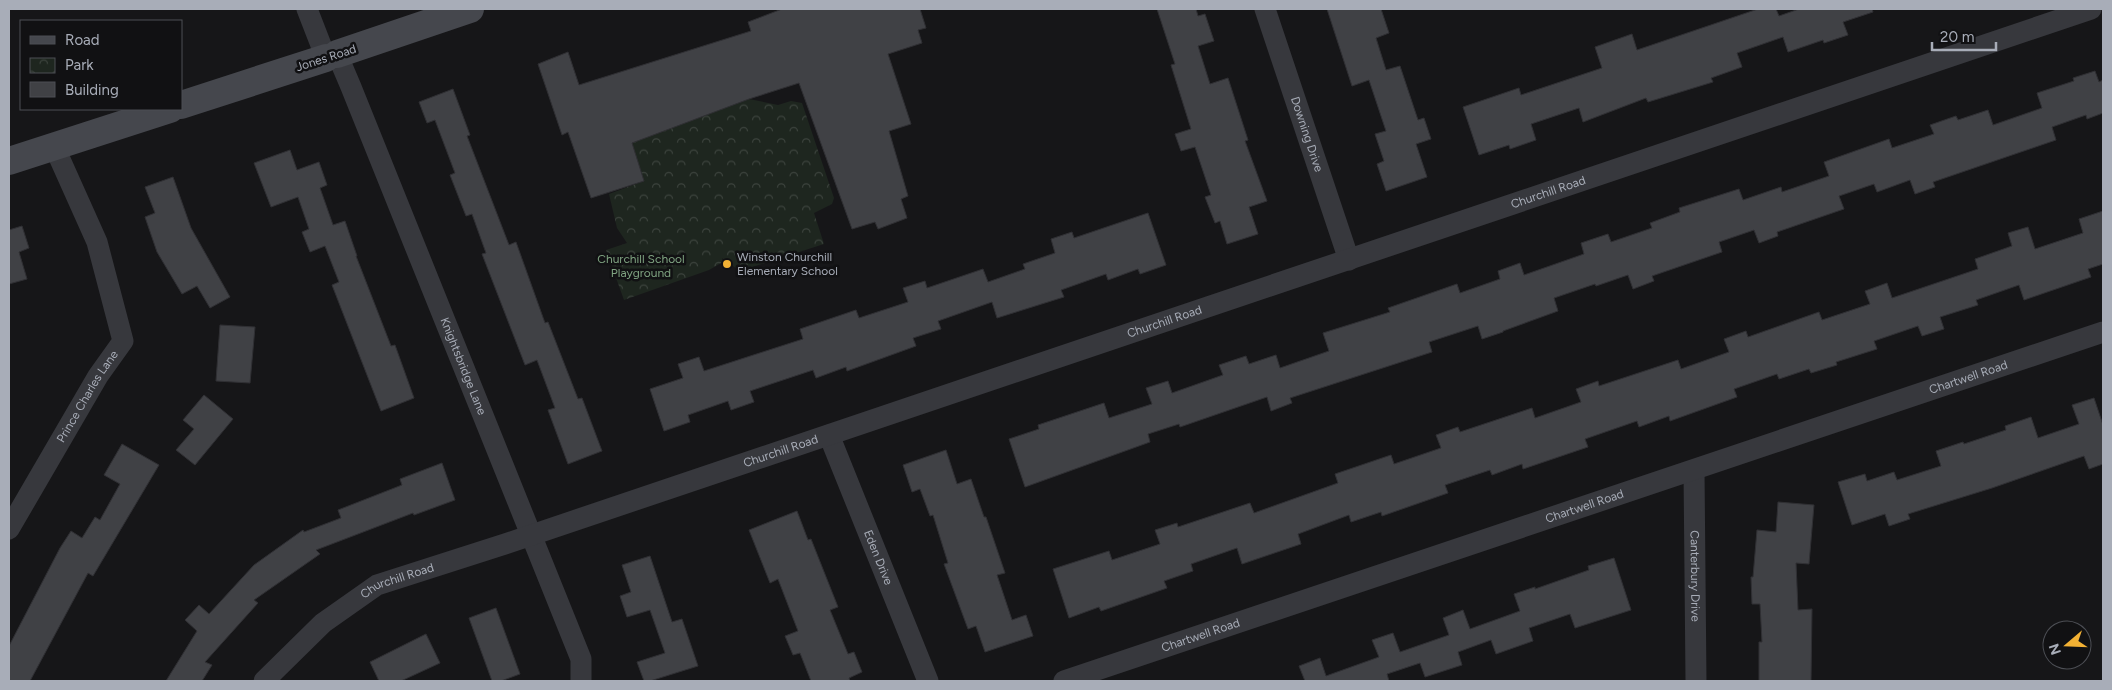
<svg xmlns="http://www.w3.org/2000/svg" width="2112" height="690" viewBox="0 0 2112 690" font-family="Figtree,sans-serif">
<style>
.park{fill:url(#park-crowns)}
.building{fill:#404145;stroke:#303034}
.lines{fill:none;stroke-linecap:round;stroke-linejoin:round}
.street{stroke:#37383d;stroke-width:21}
.secondary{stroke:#45474d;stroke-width:28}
.poi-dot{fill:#f2b134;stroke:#111113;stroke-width:2}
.labels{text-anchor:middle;stroke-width:5;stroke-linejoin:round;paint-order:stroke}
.street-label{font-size:12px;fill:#a8adb8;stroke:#111113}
.poi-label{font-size:12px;fill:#a8adb8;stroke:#111113;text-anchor:start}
.park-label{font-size:12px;fill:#7fa381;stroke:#111113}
</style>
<defs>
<pattern id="park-crowns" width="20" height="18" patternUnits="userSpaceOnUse" patternTransform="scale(1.25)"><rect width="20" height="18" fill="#1e261f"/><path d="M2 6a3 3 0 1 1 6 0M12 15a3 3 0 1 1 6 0" fill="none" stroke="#3c433d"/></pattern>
</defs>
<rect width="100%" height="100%" fill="#161618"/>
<path class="park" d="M749,99L778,105L791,101L802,103L834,198L832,204L814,213L824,244L743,270L737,269L722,258L723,262L709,270L624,300L606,250L627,243L617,228L609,194L644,181L632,143Z"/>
<path class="building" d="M782,9H920L926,28L918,30L922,43L888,54L911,124L889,131L908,196L901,199L907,218L878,229L875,222L852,229L799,83L749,99L632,143L644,181L591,198L568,132L562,135L538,64L568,52L579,85L751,31L748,22Z
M1157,9H1196L1198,16L1205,14L1214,41L1198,46L1210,84L1228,78L1248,140L1245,141L1267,201L1249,207L1258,234L1227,244L1220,221L1215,223L1205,197L1211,195L1195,147L1181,151L1175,134L1191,129L1171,65L1175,64Z
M1327,9H1381L1389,33L1376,38L1386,70L1400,66L1418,120L1424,118L1431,139L1416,144L1427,177L1386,191L1377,164L1384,161L1375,134L1386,131L1369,80L1352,86Z
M1758,9H1776L1779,16L1799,9H1872L1873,12L1843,22L1848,35L1824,43L1823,40L1788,52L1783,37L1737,53L1742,67L1711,78L1713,82L1648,102L1646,98L1583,122L1579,108L1531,124L1536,140L1510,149L1509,145L1479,155L1463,107L1519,88L1521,95L1602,68L1595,47L1632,34L1637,50Z
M2095,71L2099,82L2103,80V113L2087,119L2086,115L2052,127L2056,140L1933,182L1935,187L1915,194L1910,180L1877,192L1874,184L1839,196L1844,209L1777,232L1778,236L1759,243L1754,230L1719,242L1722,252L1652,276L1654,281L1633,289L1628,275L1596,286L1595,284L1554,298L1558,311L1503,331V332L1482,339L1478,326L1429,342L1432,352L1290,398L1292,403L1271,411L1267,397L1180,427L1179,424L1148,434L1150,442L1025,487L1009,439L1039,429L1038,425L1104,403L1109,418L1152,404L1146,388L1168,381L1172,393L1223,375L1219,365L1246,356L1249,364L1276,355L1280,368L1329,351L1323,333L1390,312L1388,308L1457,284L1460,293L1500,279L1498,271L1520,263L1524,275L1584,254L1581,243L1608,234L1611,242L1652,228L1650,223L1680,212L1679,208L1739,189L1743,200L1781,187L1782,192L1829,176L1824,162L1889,139L1892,148L1934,134L1930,125L1956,116L1958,120L1988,110L1993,125L2042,108L2037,93L2074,81L2073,78Z
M453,89L470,135L467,136L509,245L516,242L545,323L548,322L578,399L582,398L602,451L568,464L548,410L555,408L537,360L525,365L482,254L486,253L472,214L466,216L450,175L455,173L435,120L427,123L419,102Z
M290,150L297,170L319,162L327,185L320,188L333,225L345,221L357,256H356L391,346L395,345L414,398L381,411L332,285L339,282L325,246L310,252L302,232L309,229L298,197L271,207L254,163Z
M173,177L191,228L230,297L210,308L197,286L182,294L157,252L145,217L155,213L145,187Z
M2103,211V264L2088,269L2091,277L2024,300L2019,285L1976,300L1978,305L1940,317L1944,329L1922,336L1918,326L1874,341L1877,349L1836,362L1837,365L1811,373L1809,369L1779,379L1777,374L1734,389L1737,397L1670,421L1669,416L1639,427L1637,421L1585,439L1588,447L1523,469L1522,464L1492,475L1490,470L1445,485L1448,493L1382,516L1381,512L1351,522L1349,515L1298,534L1301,544L1242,564L1237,548L1191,564L1193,571L1164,581L1167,588L1101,611L1099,607L1069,618L1053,569L1109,551L1112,560L1160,544L1155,530L1177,523L1178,527L1250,503L1254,513L1338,483L1335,474L1391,455L1394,464L1441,448L1436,435L1458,427L1460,432L1532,408L1535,418L1581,402L1576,389L1598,381L1599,386L1678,360L1681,369L1729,352L1724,339L1746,331L1748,337L1819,312L1822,320L1870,304L1865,291L1887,283L1892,298L1978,269L1975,259L2012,246L2008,233L2028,227L2035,249L2083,233L2079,219Z
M1148,213L1166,265L1140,274L1138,269L1108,280L1106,274L1061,290L1064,297L997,318L992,302L938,321L941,329L913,338L916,346L847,371L846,367L816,378L813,370L750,391L754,402L731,410L728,401L688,415L690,422L664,431L650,389L683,378L678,364L699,357L704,371L803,339L800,329L856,310L859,318L908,302L903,288L925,281L927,288L983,269L988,282L1025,269L1023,264L1055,253L1051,239L1072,232L1074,238Z
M22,226L29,248L19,252L27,279L9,284V230Z
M220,325L255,327L250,383L216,381Z
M204,395L233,419L195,465L176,450L194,429L183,420Z
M2094,398L2103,425V464L2089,469L2084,456L1992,488L1908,514L1910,519L1889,526L1885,514L1852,525L1838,482L1865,474L1867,481L1894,472L1897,480L1941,466L1936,451L1963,442L1964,444L2006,430L2005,426L2031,417L2038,438L2079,424L2072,405Z
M122,444L159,465L93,576L88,573L30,681H9V646L60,548L71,531L82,538L95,517L100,520L120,484L104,475Z
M946,450L957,484L971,479L984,517H986L1005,573L997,575L1012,620L1026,615L1033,636L985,652L976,626L968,629L944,564L948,563L933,515L930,516L920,489L912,492L903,465Z
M442,463L455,500L414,515L413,513L316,550L320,554L254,600L258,603L205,662L212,665L202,681H166L197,631L185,620L199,605L209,614L254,565L303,530L304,532L341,518L338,510L402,485L400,479Z
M1778,502L1814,505L1809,564L1796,563L1798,610L1812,609L1811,681H1759V642H1762L1760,604H1752L1751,577H1753L1757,530L1776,532Z
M797,511L808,540L811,539L838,607L830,610L848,654L854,652L862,672L849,678L850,681H811L800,653L793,655L785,636L798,631L778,579L770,583L749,530Z
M650,556L672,622L682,619L698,666L650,681H644L637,662L665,653L650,610L627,617L620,596L631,592L622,565Z
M1614,558L1631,610L1575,628L1570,614L1529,628L1533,641L1496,654L1491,640L1458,652L1462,665L1425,677L1420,663L1387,674L1389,681H1305L1299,666L1320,658L1326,676L1379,657L1372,640L1393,633L1400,652L1449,635L1443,618L1463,610L1470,629L1520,611L1514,594L1535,587V589L1589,570L1588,566Z
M496,608L520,674L501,681H492L469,618Z
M426,634L440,663L401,681H379L370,662Z"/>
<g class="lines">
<g class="street">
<path id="s1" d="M307,9L326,58L337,54L351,87L581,659V681"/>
<path id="s2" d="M1265,9L1349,260"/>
<path id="s3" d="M829,435L928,681"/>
<path id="s4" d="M1694,470L1696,681"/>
<path id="s5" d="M9,529L98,376L123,341L97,242L54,146"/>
<path id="s6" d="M264,681L323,623L377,585L505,544L2091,9"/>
<path id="s7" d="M1064,681L2103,332"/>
</g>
<path class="secondary" d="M337,54L470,9
M181,105L326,58
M9,161L170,109"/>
</g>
<circle class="poi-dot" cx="727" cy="264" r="5"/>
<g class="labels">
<g class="street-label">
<text transform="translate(326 58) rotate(-18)" y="4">Jones Road</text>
<text dy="4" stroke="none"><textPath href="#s2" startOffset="132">Downing Drive</textPath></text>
<text dy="4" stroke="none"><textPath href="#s6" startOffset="1384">Churchill Road</textPath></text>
<text dy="4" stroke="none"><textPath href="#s6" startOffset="979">Churchill Road</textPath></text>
<text dy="4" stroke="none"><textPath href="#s1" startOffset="401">Knightsbridge Lane</textPath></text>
<text dy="4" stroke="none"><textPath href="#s7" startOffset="954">Chartwell Road</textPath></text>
<text dy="4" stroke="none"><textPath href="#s5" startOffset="154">Prince Charles Lane</textPath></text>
<text dy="4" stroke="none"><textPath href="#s6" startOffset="574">Churchill Road</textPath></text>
<text dy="4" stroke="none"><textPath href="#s7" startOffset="549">Chartwell Road</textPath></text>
<text dy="4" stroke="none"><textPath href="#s3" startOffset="132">Eden Drive</textPath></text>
<text dy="4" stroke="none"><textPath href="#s4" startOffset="106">Canterbury Drive</textPath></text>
<text dy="4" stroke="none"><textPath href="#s6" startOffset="169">Churchill Road</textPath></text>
<text dy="4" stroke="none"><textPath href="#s7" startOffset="144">Chartwell Road</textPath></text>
</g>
<g class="poi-label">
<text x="737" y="261">Winston Churchill<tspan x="737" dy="14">Elementary School</tspan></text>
</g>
<g class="park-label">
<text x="641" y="263">Churchill School<tspan x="641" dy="14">Playground</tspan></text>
</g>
</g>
<rect width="2112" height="690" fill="none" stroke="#a8adb8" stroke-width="20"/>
<rect x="20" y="20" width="162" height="90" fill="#111113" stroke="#4d4f55"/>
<rect x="30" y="36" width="25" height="8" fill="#45474d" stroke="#4d4f55"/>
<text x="65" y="45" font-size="15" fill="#a8adb8">Road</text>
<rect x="30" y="58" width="25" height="15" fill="url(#park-crowns)" stroke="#4d4f55"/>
<text x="65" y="70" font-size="15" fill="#a8adb8">Park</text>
<rect x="30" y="82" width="25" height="15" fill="#404145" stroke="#4d4f55"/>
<text x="65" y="95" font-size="15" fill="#a8adb8">Building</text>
<g transform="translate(2067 645) rotate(251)"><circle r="24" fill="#111113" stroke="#4d4f55"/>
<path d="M0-4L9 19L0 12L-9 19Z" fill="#f2b134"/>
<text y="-8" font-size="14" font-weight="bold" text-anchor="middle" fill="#a8adb8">N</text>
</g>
<path d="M1932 42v8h64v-8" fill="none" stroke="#a8adb8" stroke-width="2.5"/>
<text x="1940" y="42" font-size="15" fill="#a8adb8" stroke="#111113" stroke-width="4" paint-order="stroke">20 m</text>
</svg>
